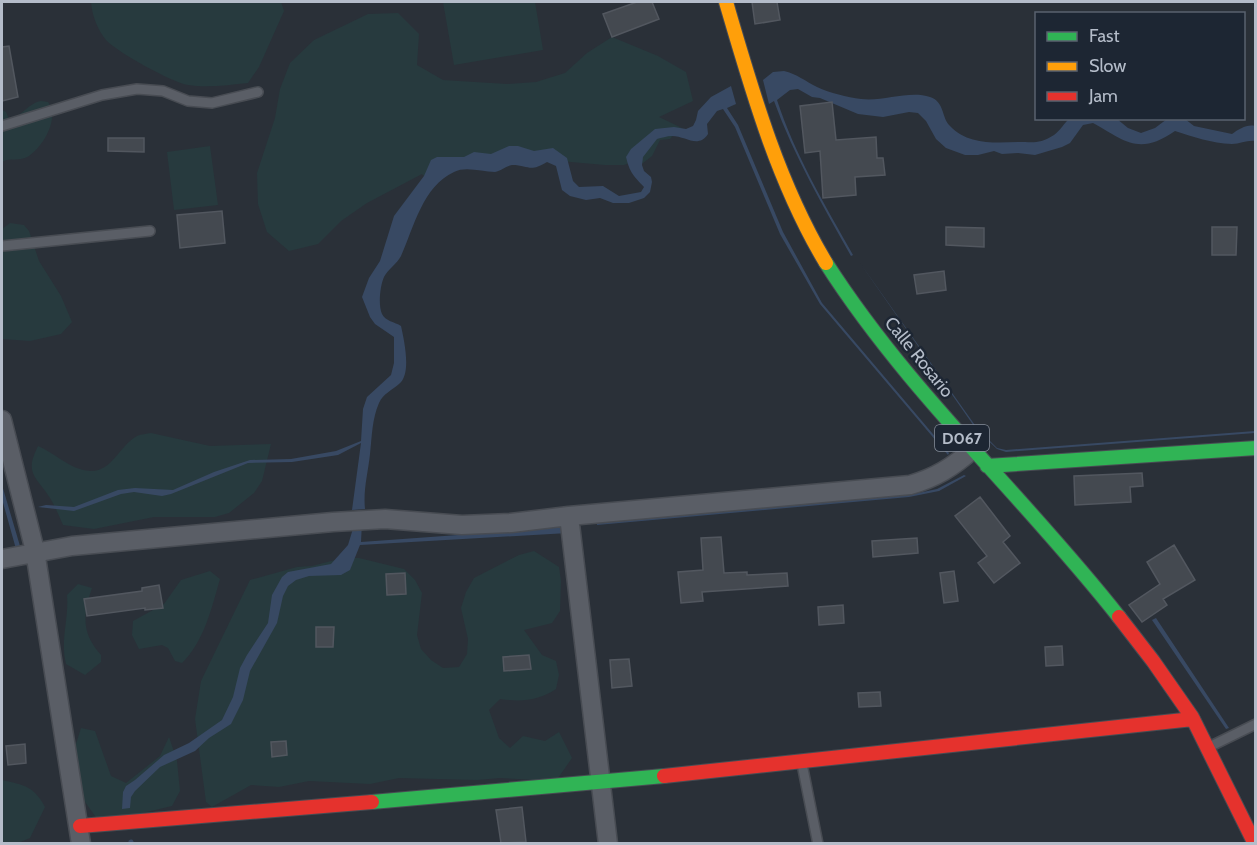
<svg xmlns="http://www.w3.org/2000/svg" width="1257" height="845" viewBox="0 0 1257 845" font-family="Cabin,sans-serif">
<style>
.green{fill:#273a3e}
.water{fill:#384963}
.lines{fill:none;stroke-linecap:round;stroke-linejoin:round}
.stream{stroke:#384963;stroke-width:5}
.building{fill:#444950;stroke:#52575f;stroke-width:1.5}
.lane-casing{stroke:#484c53;stroke-width:12}
.street-casing{stroke:#484c53;stroke-width:21}
.fast-casing{stroke:#484c53;stroke-width:16}
.slow-casing{stroke:#484c53;stroke-width:16}
.jam-casing{stroke:#484c53;stroke-width:16}
.lane{stroke:#5a5e66;stroke-width:9}
.street{stroke:#5a5e66;stroke-width:18}
.fast{stroke:#30b455;stroke-width:14}
.slow{stroke:#ff9f0a;stroke-width:14}
.jam{stroke:#e5322d;stroke-width:14}
.labels{text-anchor:middle;stroke-width:5;stroke-linejoin:round;paint-order:stroke}
.shield{fill:#1d2633;stroke:#878f9c;stroke-width:1.5}
.shield-label{font-size:16px;font-weight:bold;fill:#b4bcc9}
.street-label{font-size:18px;fill:#b4bcc9;stroke:#1d2633}
</style>
<rect width="100%" height="100%" fill="#2a3038"/>
<path class="green" d="M91,2H281L284,11L259,67L248,83C229,85 207,88 188,85C171,82 117,52 106,40C97,29 92,15 91,2Z
M443,2H535L543,50L454,65Z
M398,13L419,34L417,65L443,80L507,84L536,82L565,73L587,53L612,37L658,56L686,72L693,101L659,117L684,129L680,128L670,139L660,140L652,156L643,163L635,161L624,165H605L514,157L424,176L422,174L367,203L341,221L318,244L289,251L267,232L258,204L257,173L275,118L280,89L290,63L314,40L368,14Z
M41,101L48,102C60,117 44,146 29,156C20,162 10,157 2,162V110L6,112L9,119C22,117 28,103 41,101Z
M210,146L218,205L174,210L167,152Z
M10,223L24,225L29,231L39,261L61,296L72,322L61,334L30,341L2,339V229Z
M151,433L210,446L271,444L262,481L254,493L229,513L215,517H154L94,529L63,525C59,516 55,506 50,498C36,476 24,474 38,446C52,452 68,466 80,469C111,479 116,448 137,436C141,434 147,434 151,433Z
M534,551L559,567L561,581L560,611L552,623L524,630L542,655L556,661L559,675L556,689C538,701 521,702 500,699L489,710L499,738L510,748L523,736L545,741L559,732L572,758L556,781L500,778L477,780L399,778L370,784L309,781L279,787L251,785L212,807L206,802L195,719L201,681L250,580L297,567L312,566L343,558H359L404,569L415,580L422,593L417,635L421,649L431,660L443,668L459,667L467,654L468,639L461,608L466,592L474,578L519,555Z
M210,571L220,579C212,607 204,642 182,663L175,661L168,648L162,645L139,649L132,635L133,621L164,604L181,580Z
M78,584L92,588C83,615 81,633 101,655V662L85,675L66,664C60,640 69,620 67,595Z
M81,728L95,731L111,776L126,783L160,756L169,737L177,761L180,791L172,806L100,823L83,799L72,757Z
M2,780C24,785 34,786 45,807L30,838L18,843H2Z"/>
<path class="water" d="M784,71C797,74 805,81 817,87C830,93 847,97 861,99C883,102 909,90 930,97C945,102 941,117 950,126C968,145 995,143 1019,142C1034,142 1040,144 1054,135C1060,131 1064,123 1070,118L1117,119L1128,128L1141,133L1155,128L1167,119H1185L1194,126L1232,134C1239,129 1247,124 1255,126V141C1247,140 1240,144 1232,144C1211,143 1194,137 1175,131C1139,156 1125,141 1093,123L1083,125L1070,143L1062,147L1035,155L1018,153L1002,154L994,151L978,155H965L946,148L936,139L926,121L918,113L909,112L883,117L858,114L820,98L812,97L798,89L790,90L777,100C795,155 825,205 853,255L851,256C823,206 794,156 774,101L769,104L763,80L773,72Z
M731,86L736,104L727,108L738,125L783,232L822,303L949,453L948,455L820,304L780,234L735,127L723,109L717,111L707,124L708,134C698,149 686,136 672,136C667,136 661,138 657,139L643,157L642,165L644,171L651,177L652,182L650,192L644,198L629,203H613L600,198L586,200L570,196L562,190L556,166L547,162C529,173 529,165 512,165C506,166 501,171 495,172C482,172 466,166 454,172C423,186 414,227 401,256C397,264 388,269 384,277C380,286 378,305 382,314C385,321 395,322 401,326C404,340 412,374 399,384C392,390 383,394 379,403C372,419 372,436 370,454C368,473 363,490 365,509L352,510L361,443L338,455L292,462L248,463L171,494L162,496L134,492L121,494L74,511L38,507L46,505L74,507L118,490L135,488L173,490L214,472L250,460L291,459L336,451L361,441L363,409L367,397L391,375L394,363V337L375,324L370,317L362,297L369,278L380,261L394,216L424,176L431,160L437,157H464L474,152L491,154L509,146H518L534,151L553,148L567,158L573,181L579,187L603,186L619,196L641,192L644,187C633,175 630,173 626,157L631,149L655,129L674,127L686,129L693,126L696,120L698,111L711,97Z
M860,263L977,428L997,448L1006,450L1255,431V433L1006,452L997,449L976,429Z
M964,475L966,476L939,491L909,497L597,525V523L909,495L937,489Z
M2,485L20,546V548L16,549L2,499Z
M355,522H362L361,542L567,527L568,533L360,545L350,570L341,575L309,576L296,580L288,586L283,596L277,623L250,671L243,700L231,724L209,738L195,751L160,767L135,791L131,797L130,808L122,809L123,792L126,786L135,780L164,755L189,743L222,720L233,697L240,668L247,655L268,623L272,595L282,577L288,572L331,564L348,545Z
M1156,618L1229,728L1226,729L1152,620Z"/>
<g class="lines">
<path class="stream" d="M131,842L132,844"/>
</g>
<path class="building" d="M637,2H652L659,19L612,37L603,14Z
M752,2H777L780,20L755,24Z
M9,46L18,97L2,101V47Z
M832,102L836,140L876,137L877,158H883L885,175L855,177L856,195L823,198L820,151L805,153L800,106Z
M108,138H144V152L108,151Z
M222,211L225,243L180,248L177,215Z
M946,227L984,228V247L946,245Z
M1212,227H1237L1236,255H1212Z
M944,271L946,290L917,294L914,275Z
M1142,473L1143,486L1130,487L1131,502L1075,505L1074,476Z
M980,497L1010,536L1003,542L1020,563L994,583L978,563L987,556L955,516Z
M721,537L724,573L747,572V575L787,573L788,586L702,592L703,601L681,603L678,572L703,570L701,538Z
M917,538L918,553L873,557L872,541Z
M1174,545L1195,580L1163,599L1167,605L1142,622L1129,605L1160,584L1147,562Z
M954,571L958,601L944,603L940,573Z
M405,573L406,594L387,595L386,574Z
M159,585L163,608L145,610V608L87,616L84,599L142,591V588Z
M843,605L844,623L819,625L818,607Z
M316,627H334L333,647H316Z
M1062,646L1063,665L1046,666L1045,647Z
M529,655L531,669L504,671L503,657Z
M629,659L632,686L612,688L610,660Z
M880,692L881,706L859,707L858,693Z
M286,741L287,755L272,757L271,742Z
M25,744L26,763L8,765L6,746Z
M522,807L526,842L501,843L496,810Z"/>
<g class="lines">
<g class="lane-casing">
<path id="lane" d="M2,126L102,95L137,89L163,91L188,101L212,103L258,92
M2,246L150,231
M1209,747L1256,724
M802,764L818,844"/>
</g>
<g class="street-casing">
<path id="street" d="M2,420L35,551L81,844
M569,516L608,844
M2,559L72,546L333,522L385,519L462,525L511,523L569,516L910,485C935,478 953,467 973,449"/>
</g>
<g class="fast-casing">
<path id="fast" d="M826,263C909,393 1024,496 1119,617
M987,466L1256,448
M372,802L664,776"/>
</g>
<g class="slow-casing">
<path id="slow" d="M726,2C752,91 778,183 826,263"/>
</g>
<g class="jam-casing">
<path id="jam" d="M1119,617L1153,661L1192,717L1255,844
M664,776L1193,719
M80,826L372,802"/>
</g>
<use href="#lane" class="lane"/>
<use href="#street" class="street"/>
<use href="#fast" class="fast"/>
<use href="#slow" class="slow"/>
<use href="#jam" class="jam"/>
</g>
<g class="labels">
<rect class="shield" x="935" y="425" width="54" height="26" rx="4.5"/>
<g class="shield-label">
<text x="962" y="444">D067</text>
</g>
<g class="street-label">
<text transform="translate(919 357) rotate(51)" y="6">Calle Rosario</text>
</g>
</g>
<rect width="1257" height="845" fill="none" stroke="#b4bcc9" stroke-width="6"/>
<rect x="1035" y="12" width="210" height="108" fill="#1d2633" stroke="#59626f" stroke-width="1.5"/>
<rect x="1047" y="32" width="30" height="9" fill="#30b455" stroke="#59626f" stroke-width="1.5"/>
<text x="1089" y="42" font-size="18" fill="#b4bcc9">Fast</text>
<rect x="1047" y="62" width="30" height="9" fill="#ff9f0a" stroke="#59626f" stroke-width="1.5"/>
<text x="1089" y="72" font-size="18" fill="#b4bcc9">Slow</text>
<rect x="1047" y="92" width="30" height="9" fill="#e5322d" stroke="#59626f" stroke-width="1.5"/>
<text x="1089" y="102" font-size="18" fill="#b4bcc9">Jam</text>
</svg>
